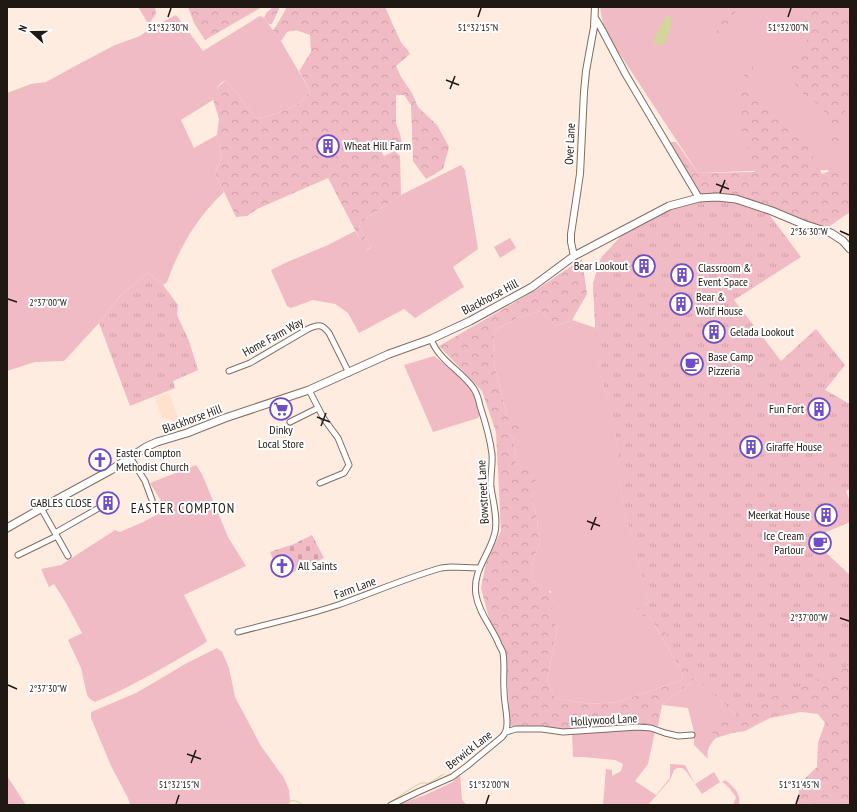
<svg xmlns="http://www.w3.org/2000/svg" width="857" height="812" viewBox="0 0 857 812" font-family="'PT Sans Narrow',sans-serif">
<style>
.built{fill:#ffe1cd}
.green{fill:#f0bbc4}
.forest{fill:url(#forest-crowns)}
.cemetery{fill:url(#cemetery-stones)}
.park{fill:url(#park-tufts)}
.water{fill:#d5d49c}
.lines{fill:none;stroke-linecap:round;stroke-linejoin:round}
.stream{stroke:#d5d49c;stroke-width:1}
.minor-casing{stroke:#816d60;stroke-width:7}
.tertiary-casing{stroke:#816d60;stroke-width:8}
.secondary-casing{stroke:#816d60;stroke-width:9}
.minor{stroke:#fff;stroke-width:5}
.tertiary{stroke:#fff;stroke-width:6}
.secondary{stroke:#fff;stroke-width:7}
.ticks{fill:none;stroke:#201813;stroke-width:1.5}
.labels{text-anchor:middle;stroke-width:4;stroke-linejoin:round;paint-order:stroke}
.street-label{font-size:12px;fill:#201813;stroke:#fff}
.poi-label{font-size:12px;fill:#201813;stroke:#fff;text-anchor:start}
.quarter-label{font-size:14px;letter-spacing:1px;fill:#201813;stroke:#fff}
.ticks-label{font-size:10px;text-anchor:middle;fill:#201813;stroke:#fff;stroke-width:4;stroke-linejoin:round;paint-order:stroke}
</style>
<defs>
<pattern id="forest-crowns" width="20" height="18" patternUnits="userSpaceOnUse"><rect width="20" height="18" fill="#f0bbc4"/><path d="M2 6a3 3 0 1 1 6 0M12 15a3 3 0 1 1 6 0" fill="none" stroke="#cea0a8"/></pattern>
<pattern id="cemetery-stones" width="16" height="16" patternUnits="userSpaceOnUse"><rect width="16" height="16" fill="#f0bbc4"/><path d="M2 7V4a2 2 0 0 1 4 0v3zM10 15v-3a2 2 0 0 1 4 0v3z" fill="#cea0a8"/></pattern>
<pattern id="park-tufts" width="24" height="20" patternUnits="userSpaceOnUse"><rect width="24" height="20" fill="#f0bbc4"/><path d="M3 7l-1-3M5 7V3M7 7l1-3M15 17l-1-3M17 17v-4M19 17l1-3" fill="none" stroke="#cea0a8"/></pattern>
</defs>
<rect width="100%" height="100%" fill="#ffece0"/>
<path class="built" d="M169,393L183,430L176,432L172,420L162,418L155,398Z"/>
<path class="green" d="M600,7H850V201L828,170L749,171L698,173L604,30Z
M176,15L203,51L260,16L264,18L281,41L310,91C306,96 301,102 296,105C285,111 268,117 256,118L226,80L221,83L212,93L213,100L181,120L194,148L217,135L222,157L215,173L224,192C208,207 194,225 184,244C177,256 172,269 167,282L163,285L148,273L120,296L99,323L64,361L35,362L7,371V93L31,84L46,82L77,65L115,45L140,36L151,28Z
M461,165L465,170L478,249L453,267L464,287L415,318L404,309L359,333L348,313L335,304L313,300L291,308L287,306L271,270L285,263L328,245L355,231L367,250L371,247L359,227L361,222L401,195Z
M510,238L516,248L500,258L494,247Z
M541,311L556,326L572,320L596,328L597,359L615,429L622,497L636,557L649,602L645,604L629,618L649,615L683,674L682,680L618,702L589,704L555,698L547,680L557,631L549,593L552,592L534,582L531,578L533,560L540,543L538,532L537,518L532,497L535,491L516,467L513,435L507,417L493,360L494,331L519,317Z
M434,356L451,369L473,391L481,413L478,418L433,432L404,365Z
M196,465L202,474L228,537L246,566L184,595L207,641L205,643C169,665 133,686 95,702L90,699L87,695L81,668L68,640L82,633L66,603L54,584L49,587L41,569L61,565L115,530L120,532L143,522L164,511L160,499L150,483Z
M217,648L222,652L229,668L235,697L243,712L261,746L284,778L289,790L290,802L287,805H130L128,798L112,768L91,718V712L136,693L187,663Z
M695,677L737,716L710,727L716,738C710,744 706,750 708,759L694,745V732L688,708L662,705L690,683Z
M644,729L655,731L648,764L635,781L656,795L670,778V764L685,765L695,784L714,772L720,782L702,794L686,771L682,768H677L674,770L670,780L648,805H603L606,769L612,770V776L621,771L623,764L615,760L583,757H573L572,733Z
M460,773L462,800L467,805H397L425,795L453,782Z
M7,776L26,805H7Z
M725,780C734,787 741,793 739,805H733L736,797C732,792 728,785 722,782Z"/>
<path class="forest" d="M138,7H155L156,14L151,21V28Z
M188,7H262L205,40L194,23Z
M273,7H279V9L272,24H269L264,18L266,13Z
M285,7H385C391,19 395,31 401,42C404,47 408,49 410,54L396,66L401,77L412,93L418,107L437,125L449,147L443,169L426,179L413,161L411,105L404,95H396V123L400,134L402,143L397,146L392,145L386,147L379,148L384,156L395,151L400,156L401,195L361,222L359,227L371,247L366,250L354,228L328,178L257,209L247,216L236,217L215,173L222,157L217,135L219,119L211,93L226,80L256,118C268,117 285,111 296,105C301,102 306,96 310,91L299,71L311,52L310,35L296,30L287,32L281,41L273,31L286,9Z
M721,7H739L725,28L716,37Z
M811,7H850V105L842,115V138L834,150L823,108L797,89L788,65L801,58L809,35L805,21Z
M754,53L751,91L766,109L804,137L822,174L838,168L850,189V212L827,228L729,195H701L670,142H676L698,173L755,172L739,122V92L750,54Z
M735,203L747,207L718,268L850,662V805H796L801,782L817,767L818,743L825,723L818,714L801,712L770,718L745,731L732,733L716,738L709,727L737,715L695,677L690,683L662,705L658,726L644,724L566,730L537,726H510L506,656L489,618L481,588L486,563L501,531L496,432L482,391L439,346L536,290L582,259L587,294L572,320L556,326L541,311L519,317L494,331L493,360L507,417L524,422L525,432L513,435L516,466L530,467L536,476L535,491L532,497L537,518L538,532L540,543L533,560L531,578L534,582L549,590L557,631L547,680L555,698L589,704L618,702L682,680L683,674L649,615L629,619L628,613L649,602L636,557L622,497L615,429L597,359L593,284L601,258L623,234L670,209Z"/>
<path class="cemetery" d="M312,535L324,558L289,574L279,576L270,552L294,544Z"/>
<path class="park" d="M700,201H722L768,213L801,257L734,300L781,361L816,329L845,365L825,390L850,404V489L846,491L850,502V503L849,504L850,508V522L819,535L823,550L850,575V664L837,672L778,694L737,716L689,672L651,609L636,557L622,497L615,429L597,359L593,284L601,258L623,234L670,209Z
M148,273L163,285L178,305L177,315L189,341L198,370L173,381L175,388L130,406L99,323L120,296Z"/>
<path class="water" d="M667,15L670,16C670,18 671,22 671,23C671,32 665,54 653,42L654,38L665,17Z"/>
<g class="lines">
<path class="stream" d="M7,94L30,85
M754,379L756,384
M288,805L290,801C295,800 299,802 303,805
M386,805L415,786L421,783H429L444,774"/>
<g class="minor-casing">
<path id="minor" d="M229,371L250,363L308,329C318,324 322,324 329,333L349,373
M309,390L324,419L338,438L349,465L344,473L320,483
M290,422L318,408
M130,457L145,481L152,500
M41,508L68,556
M55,533L104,505
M18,555L57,536
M238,632C271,623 305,616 338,605C372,593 406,578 441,568L451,567L479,568
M506,732L516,729H542L563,732L638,727L651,728L665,733L678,736L692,735
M391,805L418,792L452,777L467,766L502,737C506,733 507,728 507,723C507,712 504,701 504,690C503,678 505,665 503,653C502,649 499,646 498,642C491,626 479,613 476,595C472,570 490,555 495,532C498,518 493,502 491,487C490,476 493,465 492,454C490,438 485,421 480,406C479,401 477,394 474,389C462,371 439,361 431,339"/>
</g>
<g class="tertiary-casing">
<path id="tertiary" d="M595,18L601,28L626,75L699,198
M574,256L571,242V234L580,174L584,92L586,71L594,27L595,7"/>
</g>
<g class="secondary-casing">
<path id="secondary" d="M7,528L56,500L111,470L146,447L157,442L187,433L225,418L309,390L389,354L431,339L470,321L532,287L574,256L669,206L699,198L717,197L736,199L772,211L803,224L831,233L843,241L850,249"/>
</g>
<use href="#minor" class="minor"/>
<use href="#tertiary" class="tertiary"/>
<use href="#secondary" class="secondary"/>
</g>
<path class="ticks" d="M168,17L171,8M478,17L481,8M788,17L791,8M446,80L459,85M450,89L455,76M716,184L729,189M720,193L725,180M840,231L849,235M8,299L17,302M317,417L330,422M321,426L326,413M587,521L600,526M591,530L596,517M840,618L849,621M8,685L17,689M187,754L201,759M191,763L196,750M176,804L179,795M486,804L489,795M796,804L799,795"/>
<defs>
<g id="building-ring" transform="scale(1.15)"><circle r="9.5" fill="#fff" stroke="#6e4dc6" stroke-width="1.5"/><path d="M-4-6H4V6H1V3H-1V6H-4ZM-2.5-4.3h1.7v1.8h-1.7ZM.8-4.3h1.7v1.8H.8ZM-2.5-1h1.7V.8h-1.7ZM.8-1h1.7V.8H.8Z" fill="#6e4dc6"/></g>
<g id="cafe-ring" transform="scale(1.15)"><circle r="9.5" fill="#fff" stroke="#6e4dc6" stroke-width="1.5"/><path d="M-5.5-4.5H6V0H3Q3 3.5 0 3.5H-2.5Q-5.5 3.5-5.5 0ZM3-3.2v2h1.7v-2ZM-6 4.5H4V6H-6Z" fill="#6e4dc6"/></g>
<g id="supermarket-ring" transform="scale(1.15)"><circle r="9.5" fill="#fff" stroke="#6e4dc6" stroke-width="1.5"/><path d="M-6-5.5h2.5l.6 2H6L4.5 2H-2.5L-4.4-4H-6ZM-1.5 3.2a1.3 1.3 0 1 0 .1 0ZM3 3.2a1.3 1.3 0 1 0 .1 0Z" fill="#6e4dc6"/></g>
<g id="church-ring" transform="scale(1.15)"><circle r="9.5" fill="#fff" stroke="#6e4dc6" stroke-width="1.5"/><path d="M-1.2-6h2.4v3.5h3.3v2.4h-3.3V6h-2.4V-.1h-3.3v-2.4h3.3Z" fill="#6e4dc6"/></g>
</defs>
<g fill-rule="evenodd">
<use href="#building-ring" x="328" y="146"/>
<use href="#building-ring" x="644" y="266"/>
<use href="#building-ring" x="682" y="275"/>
<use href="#building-ring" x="681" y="304"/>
<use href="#building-ring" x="714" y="332"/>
<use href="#cafe-ring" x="692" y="364"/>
<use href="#supermarket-ring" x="281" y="409"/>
<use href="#building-ring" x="819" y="409"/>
<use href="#building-ring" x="751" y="447"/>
<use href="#church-ring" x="100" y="460"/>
<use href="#building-ring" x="108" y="503"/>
<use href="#building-ring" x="826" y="515"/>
<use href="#cafe-ring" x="820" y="543"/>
<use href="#church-ring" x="282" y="566"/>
</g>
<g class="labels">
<g class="street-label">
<text transform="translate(570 144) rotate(-87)" y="4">Over Lane</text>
<text transform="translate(490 297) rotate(-28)" y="4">Blackhorse Hill</text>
<text transform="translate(273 337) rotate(-29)" y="4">Home Farm Way</text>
<text transform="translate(192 419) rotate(-20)" y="4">Blackhorse Hill</text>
<text transform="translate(483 492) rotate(-93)" y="4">Bowstreet Lane</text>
<text transform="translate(355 588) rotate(-20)" y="4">Farm Lane</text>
<text transform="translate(604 720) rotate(-3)" y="4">Hollywood Lane</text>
<text transform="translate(469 750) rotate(-38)" y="4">Berwick Lane</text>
</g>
<g class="poi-label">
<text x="344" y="150">Wheat Hill Farm</text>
<text x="628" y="270" text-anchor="end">Bear Lookout</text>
<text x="698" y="272">Classroom &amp;<tspan x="698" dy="14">Event Space</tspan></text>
<text x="696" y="301">Bear &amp;<tspan x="696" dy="14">Wolf House</tspan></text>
<text x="730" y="336">Gelada Lookout</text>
<text x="708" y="361">Base Camp<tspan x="708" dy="14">Pizzeria</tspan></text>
<text x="804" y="413" text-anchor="end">Fun Fort</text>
<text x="281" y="434" text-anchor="middle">Dinky<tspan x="281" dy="14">Local Store</tspan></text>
<text x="766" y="451">Giraffe House</text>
<text x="116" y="457">Easter Compton<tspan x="116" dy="14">Methodist Church</tspan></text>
<text x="92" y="507" text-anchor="end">GABLES CLOSE</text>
<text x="810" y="519" text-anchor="end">Meerkat House</text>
<text x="804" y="540" text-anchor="end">Ice Cream<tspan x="804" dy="14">Parlour</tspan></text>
<text x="298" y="570">All Saints</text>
</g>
<g class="quarter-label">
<text x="183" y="513">EASTER COMPTON</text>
</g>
</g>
<g class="ticks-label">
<text x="168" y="31">51°32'30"N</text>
<text x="478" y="31">51°32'15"N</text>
<text x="788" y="31">51°32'00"N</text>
<text x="809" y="235">2°36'30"W</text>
<text x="48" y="306">2°37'00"W</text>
<text x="809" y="621">2°37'00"W</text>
<text x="48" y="692">2°37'30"W</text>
<text x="179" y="788">51°32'15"N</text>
<text x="489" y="788">51°32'00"N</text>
<text x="799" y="788">51°31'45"N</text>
</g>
<rect width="857" height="812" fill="none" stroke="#201813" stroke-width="16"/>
<g transform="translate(32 32) rotate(291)" stroke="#ffffff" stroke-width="3" paint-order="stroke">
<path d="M0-3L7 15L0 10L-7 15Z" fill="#201813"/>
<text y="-6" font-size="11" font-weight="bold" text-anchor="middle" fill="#201813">N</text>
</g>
</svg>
